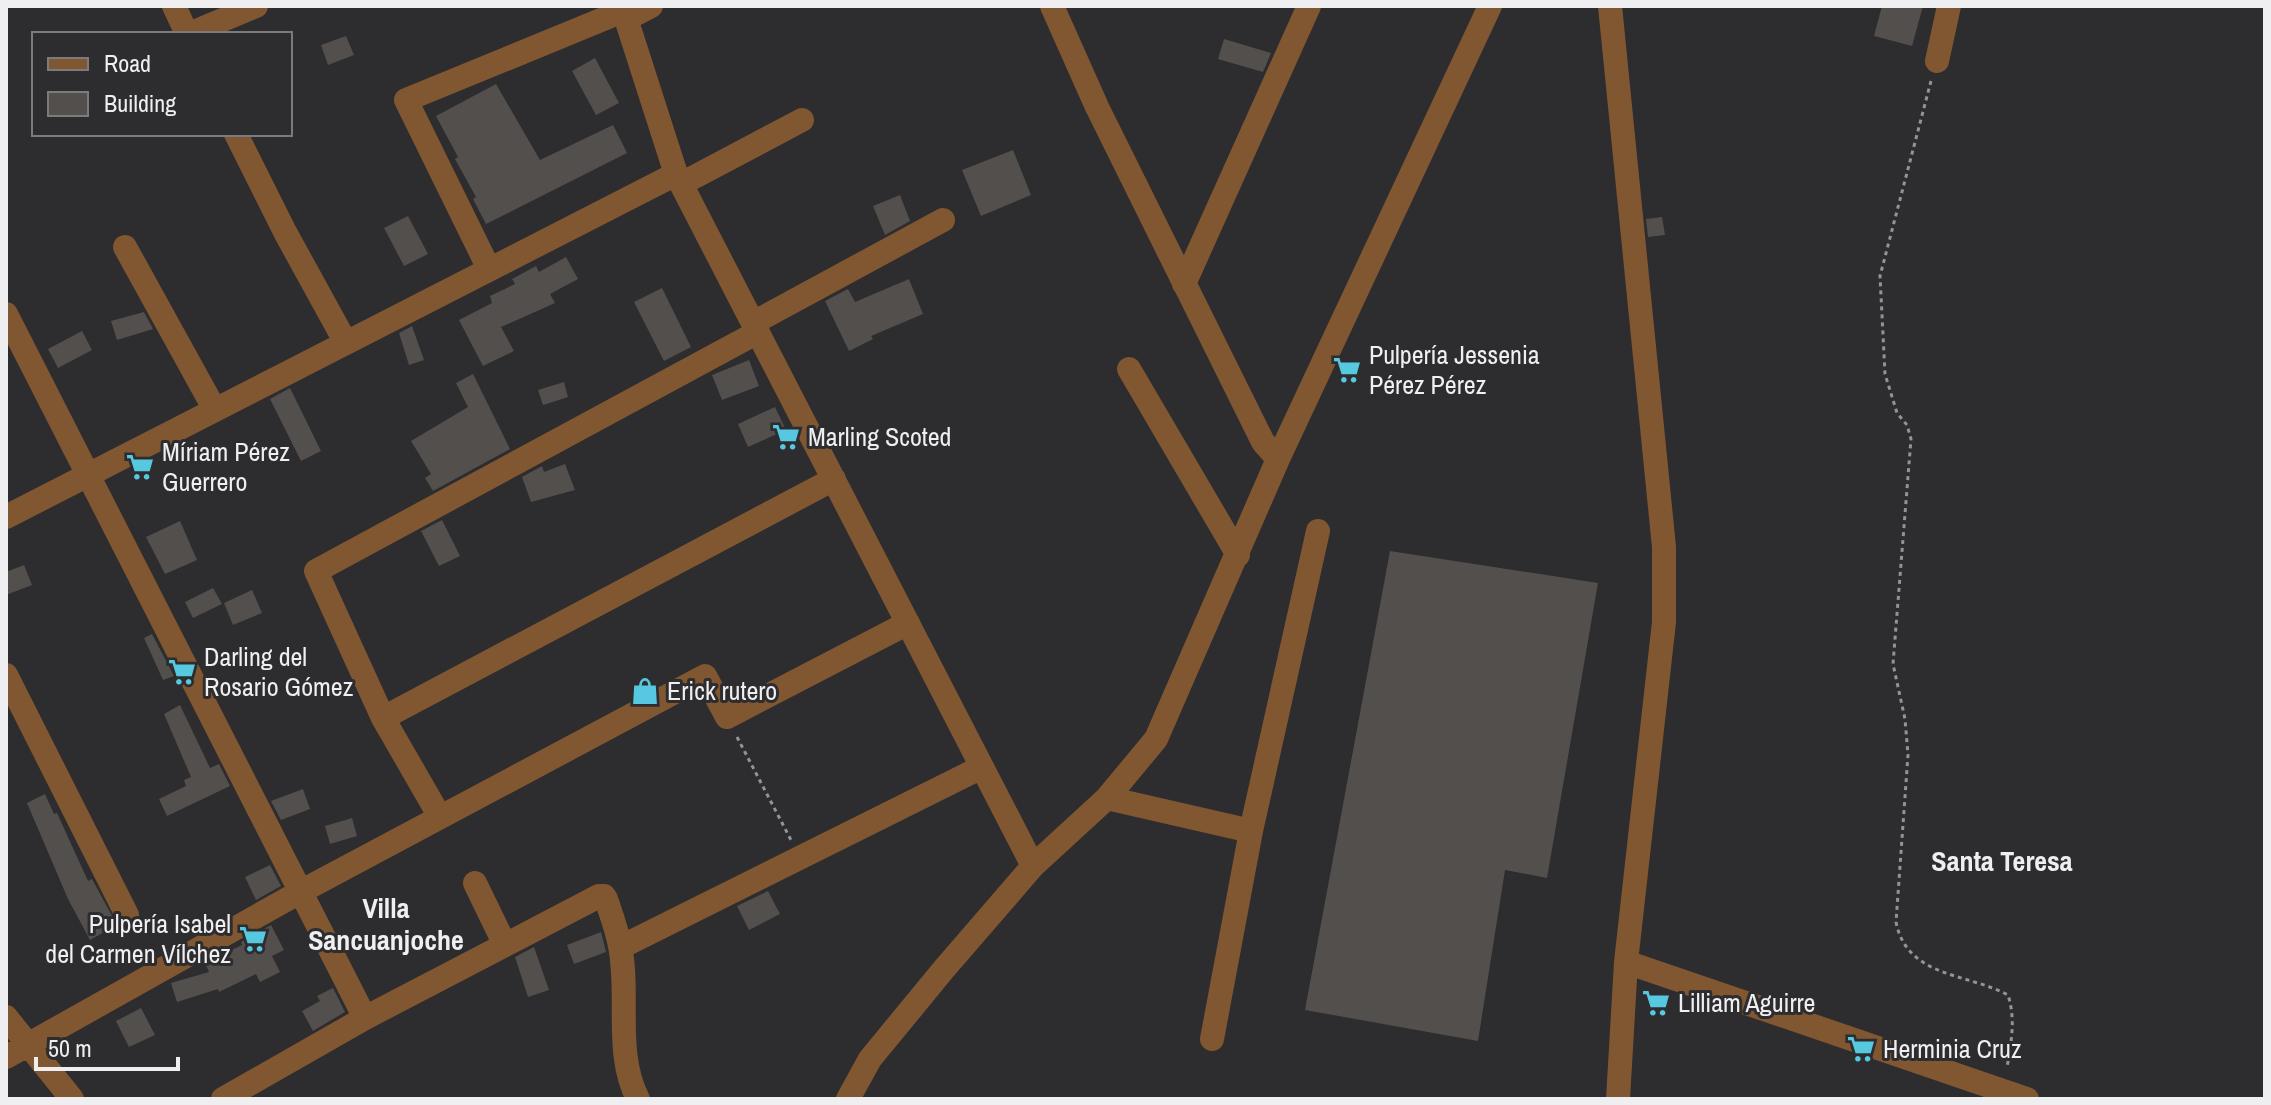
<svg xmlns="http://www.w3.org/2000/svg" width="2271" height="1105" viewBox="0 0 2271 1105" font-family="'Archivo Narrow',sans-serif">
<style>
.building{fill:#534f4d}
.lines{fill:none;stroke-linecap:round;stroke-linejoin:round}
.path{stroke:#949395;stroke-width:3;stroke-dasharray:4 4;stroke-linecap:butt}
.minor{stroke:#805731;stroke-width:24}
.labels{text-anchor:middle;stroke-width:6;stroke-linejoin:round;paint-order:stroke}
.poi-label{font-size:26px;fill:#efeef0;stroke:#2d2c2f;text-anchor:start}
.neighbourhood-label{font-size:28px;font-weight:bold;fill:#efeef0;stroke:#2d2c2f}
</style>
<rect width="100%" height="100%" fill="#2d2c2f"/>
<path class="building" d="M1882,6H1923L1912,46L1874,36Z
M346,36L354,55L328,65L321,45Z
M1224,39L1271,53L1263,72L1218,59Z
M595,58L619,103L596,115L572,71Z
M496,84L540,160L613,125L627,153L486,224L473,199L476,197L455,159L458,157L436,116Z
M1013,150L1031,195L981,216L962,170Z
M900,195L910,221L885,235L873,206Z
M408,216L428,254L404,266L384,228Z
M1662,217L1665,235L1648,237L1646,219Z
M566,257L578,279L550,294L555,303L501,327L514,351L483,366L459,320L492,303L490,296L515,284L512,279L536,266L539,272Z
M909,279L923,314L871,336L873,339L849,351L825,301L848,289L855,302Z
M662,288L691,347L664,361L634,302Z
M144,312L153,329L117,340L111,321Z
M412,326L424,360L409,365L399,333Z
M82,331L92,350L58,368L48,349Z
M749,360L759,386L722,400L712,375Z
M473,374L510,449L433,491L425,478L431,474L411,441L468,407L456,383Z
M564,382L568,397L543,405L538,390Z
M290,388L321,451L301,461L270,399Z
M775,407L786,430L748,447L738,424Z
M565,464L575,490L531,502L522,477L542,466L544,472Z
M442,520L460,556L439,566L421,531Z
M180,521L197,560L165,574L146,537Z
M1390,551L1598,583L1547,878L1505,870L1478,1041L1305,1010Z
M24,565L32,585L6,595V572Z
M213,588L222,604L193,618L185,602Z
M252,590L262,613L233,625L224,603Z
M152,634L174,676L163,680L144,638Z
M180,705L210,768L219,764L230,786L167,816L159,799L186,786L184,780L191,777L164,714Z
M303,789L310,809L281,820L271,801Z
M45,794L54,814L57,813L88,881L92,879L117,925L90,940L68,899L27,803Z
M352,818L357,836L330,844L325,826Z
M270,865L281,886L256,900L245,877Z
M768,891L780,914L749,930L737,906Z
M271,925L284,950L272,956L280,972L260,982L256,974L219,992L218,989L177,1002L171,983L209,972L205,963L242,945L241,942Z
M601,932L606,952L574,964L567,945Z
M534,947L549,990L528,997L515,957Z
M333,988L345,1012L313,1031L302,1011L320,1001L317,996Z
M141,1008L155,1035L129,1047L116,1021Z
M67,1040L70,1045L56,1055L51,1049Z"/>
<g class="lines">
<path class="path" d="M1931,81L1880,276L1885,374L1897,413L1907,425L1911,439L1893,664L1905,719L1908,755L1896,922C1907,978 1968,973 2008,995C2016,1020 2011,1042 2007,1068
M737,737L791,840"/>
<path class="minor" d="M174,6L187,34
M622,6L676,174L1033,866
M1052,6L1097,107L1263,442L1278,459
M1610,6L1664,547V622L1626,962L1618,1099
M626,19L651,6
M189,34L256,6
M1937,61L1949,6
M236,134L285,232L346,343
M681,184L802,120
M125,247L215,410
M489,269L406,100L623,11
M1184,284L1309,6
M6,314L365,1018
M753,323L943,220
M1129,369L1238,555
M6,517L676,174
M6,675L127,915
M383,718L834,479
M1107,798L1251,831L1318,531
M440,817L383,718L316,571L758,332
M475,883L505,945
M621,947L982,767
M1626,962L2027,1099
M6,1017L72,1099
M1212,1039L1251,831
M6,1057L300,892L705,676L727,717L908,623
M223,1099L365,1018L599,896H604L606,899C611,914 617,930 620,946C630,996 614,1053 638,1099
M848,1099L870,1059L944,969L1033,866L1107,798L1156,739L1278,459L1490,6"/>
</g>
<defs>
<g id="supermarket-bare" transform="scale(2.16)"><path d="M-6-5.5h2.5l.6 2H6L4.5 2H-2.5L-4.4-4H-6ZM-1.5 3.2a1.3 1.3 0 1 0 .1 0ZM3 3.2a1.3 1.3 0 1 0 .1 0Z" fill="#56c9e0" stroke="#2d2c2f" stroke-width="2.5" paint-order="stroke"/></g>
<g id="shop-bare" transform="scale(2.16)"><path d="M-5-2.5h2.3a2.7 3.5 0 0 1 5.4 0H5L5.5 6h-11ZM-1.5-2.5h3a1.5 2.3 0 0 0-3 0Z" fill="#56c9e0" stroke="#2d2c2f" stroke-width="2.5" paint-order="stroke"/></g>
</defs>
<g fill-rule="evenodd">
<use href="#supermarket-bare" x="1347" y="370"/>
<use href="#supermarket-bare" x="786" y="437"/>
<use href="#supermarket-bare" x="140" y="467"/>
<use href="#supermarket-bare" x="182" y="672"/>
<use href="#shop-bare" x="645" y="691"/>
<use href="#supermarket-bare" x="253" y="939"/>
<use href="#supermarket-bare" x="1656" y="1003"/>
<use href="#supermarket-bare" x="1861" y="1049"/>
</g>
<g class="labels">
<g class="poi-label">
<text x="1369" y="364">Pulpería Jessenia<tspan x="1369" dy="30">Pérez Pérez</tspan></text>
<text x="808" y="446">Marling Scoted</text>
<text x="162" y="461">Míriam Pérez<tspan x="162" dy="30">Guerrero</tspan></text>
<text x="204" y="666">Darling del<tspan x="204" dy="30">Rosario Gómez</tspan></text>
<text x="667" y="700">Erick rutero</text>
<text x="231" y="933" text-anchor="end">Pulpería Isabel<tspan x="231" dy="30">del Carmen Vílchez</tspan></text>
<text x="1678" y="1012">Lilliam Aguirre</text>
<text x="1883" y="1058">Herminia Cruz</text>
</g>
<g class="neighbourhood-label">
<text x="2002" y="871">Santa Teresa</text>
<text x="386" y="918">Villa<tspan x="386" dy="32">Sancuanjoche</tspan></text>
</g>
</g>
<rect width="2271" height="1105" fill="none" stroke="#efeef0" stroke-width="16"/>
<rect x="32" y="32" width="260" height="104" fill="#2d2c2f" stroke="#7b7a7c" stroke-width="2"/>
<rect x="48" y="58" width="40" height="12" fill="#805731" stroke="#7b7a7c" stroke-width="2"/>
<text x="104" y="72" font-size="24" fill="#efeef0">Road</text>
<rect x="48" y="92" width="40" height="24" fill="#534f4d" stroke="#7b7a7c" stroke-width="2"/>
<text x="104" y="112" font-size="24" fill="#efeef0">Building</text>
<path d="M36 1057v12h142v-12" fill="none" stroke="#efeef0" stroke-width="4"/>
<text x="48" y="1057" font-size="24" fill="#efeef0" stroke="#2d2c2f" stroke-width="6" paint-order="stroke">50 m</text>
</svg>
